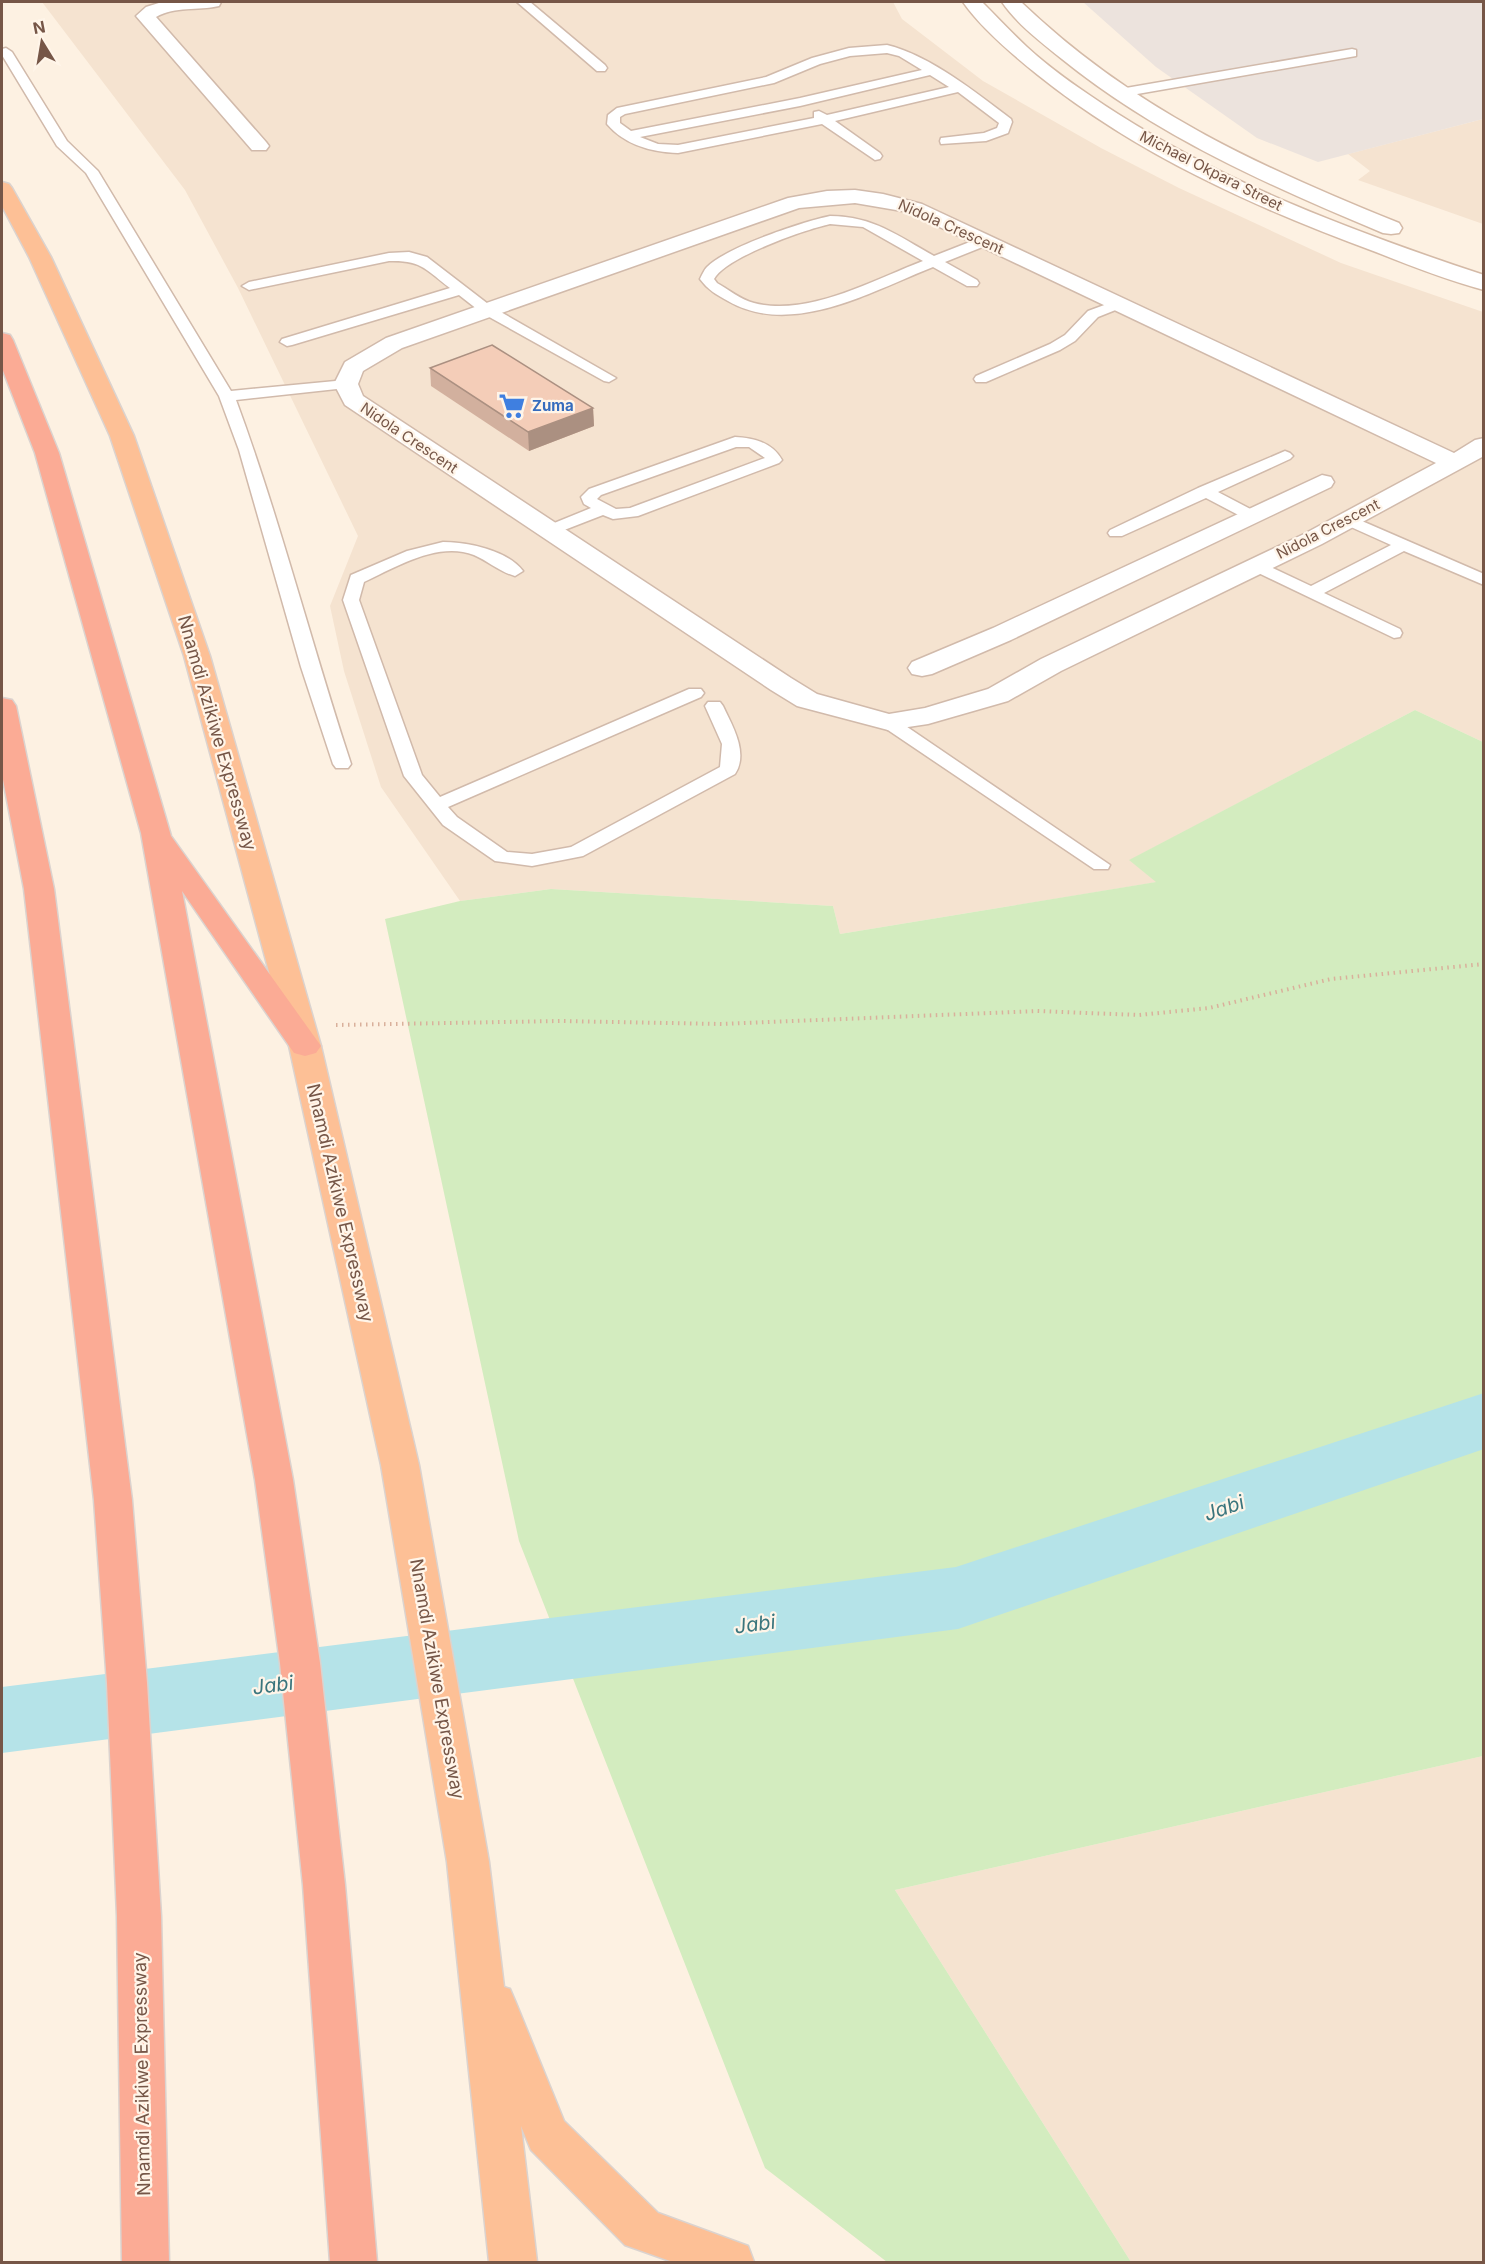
<svg xmlns="http://www.w3.org/2000/svg" width="1485" height="2264" viewBox="0 0 1485 2264" font-family="Inter,sans-serif">
<style>
.residential{fill:#f5e3d0}
.industrial{fill:#ece3dd}
.green{fill:#d3ecbf}
.lines{fill:none;stroke-linecap:round;stroke-linejoin:round}
.river{fill:#b5e3e8;fill-rule:evenodd}
.service-casing{stroke:#d1baab;stroke-width:3}
.minor-casing{stroke:#d1baab;stroke-width:3}
.secondary-casing{stroke:#d4baa7;stroke-width:3}
.trunk-casing{stroke:#dbd3cf;stroke-width:3}
.motorway-casing{stroke:#dbd3cf;stroke-width:3}
.path{stroke:#d9b09b;stroke-width:4;stroke-dasharray:1.5 4.5;stroke-linecap:butt}
.service{fill:#fff;fill-rule:evenodd}
.minor{fill:#fff;fill-rule:evenodd}
.secondary{fill:#fff;fill-rule:evenodd}
.trunk{fill:#fdc096;fill-rule:evenodd}
.motorway{fill:#fbab95;fill-rule:evenodd}
.wall{fill:#d2b09e}
.shaded-wall{fill:#ab9081}
.building{fill:#f4cdb8;stroke:#ab9081;stroke-width:1.5}
.labels{text-anchor:middle;stroke-width:4.5;stroke-linejoin:round;paint-order:stroke}
.far-street-label{font-size:15px;fill:#765647;stroke:#fff5e9}
.far-shop-label{font-size:15px;font-weight:bold;fill:#366cbe;stroke:#fff5e9;text-anchor:start}
.street-label{font-size:18px;fill:#765647;stroke:#fff5e9}
.water-label{font-size:20px;font-style:italic;fill:#3a757d;stroke:#fff5e9}
</style>
<rect width="100%" height="100%" fill="#fdf1e2"/>
<path class="residential" d="M42,2H893L902,19L983,81L1101,148L1179,188L1341,263L1483,312V742L1415,710L1130,860L1157,882L840,934L833,906L551,889L460,901L381,787L344,671L330,606L358,536L238,288L185,190Z
M1483,119V224L1358,180L1370,171L1348,154Z
M1483,1756V2262H1131L895,1890Z"/>
<path class="industrial" d="M1083,2H1483V119L1318,162L1257,138L1156,67Z"/>
<path class="green" d="M1415,710L1483,742V1756L895,1890L1131,2262H887L765,2168L519,1541L385,919L460,901L551,889L833,906L840,934L1156,882L1129,860Z"/>
<g class="lines">
<path class="river" d="M1484,1393V1449L958,1629L2,1753V1687L956,1567Z"/>
<g class="service-casing">
<path id="service" d="M517,2H530L605,65L607,68L605,71H597Z
M887,45C931,56 975,92 1011,119L1012,122L1008,133L986,141L941,144L940,141L941,138L984,133L997,128L999,123L958,92L835,121L880,153L882,156L880,159L875,160L822,124L678,153C651,152 625,145 607,124L608,115L617,108L766,77L812,58L849,48ZM887,53L899,56L922,70L800,98L631,131L620,123V117L625,114L774,83L820,64L850,56ZM930,75L949,87L827,115L819,111L814,112V118L678,145L658,144L640,137L800,106Z
M6,48L12,52L67,141L98,171L231,391L346,380L353,384L346,388L236,400C280,519 311,643 351,764L348,768H336L333,764L301,667L239,450L219,396L86,173L57,146L2,55V49Z
M1352,49L1356,50V56L1120,97L1114,93L1120,89Z
M830,216C873,216 898,236 934,256L980,238L985,237L992,241L990,244L945,262L977,280L979,283L977,286H967L933,267C872,291 792,338 728,301C717,295 708,290 700,279C702,275 704,270 707,267C727,247 802,222 830,216ZM830,224L863,227L923,261C873,280 808,317 754,303C741,300 728,289 717,283L714,279C726,257 804,230 830,224Z
M409,252L427,257L492,307L616,378L609,382L604,381L482,313L459,295L292,345L287,346L280,342L282,339L450,288C426,270 422,260 389,261L249,290L242,286L249,282L389,253Z
M1118,300L1125,304L1123,307L1098,317L1075,341L1060,350L986,382H976L974,379L976,376L1050,344L1065,335L1088,311Z
M735,437C753,438 772,442 782,460L779,463L638,516L613,519L603,515L554,534H542L540,531L542,528L591,508L584,504L581,497L589,489ZM736,447H749L765,458L630,508L616,509L597,499L601,495Z
M1285,451L1290,453L1293,456L1290,459L1218,492L1258,513L1260,516L1258,519H1246L1206,498L1122,536H1110L1108,533L1110,530L1198,488Z
M1348,515L1484,574V585L1404,551L1324,593L1400,629L1402,633L1400,637L1394,638L1250,569L1248,566L1256,561L1262,563L1311,586L1391,545L1342,523L1340,520L1342,517Z
M443,542C468,542 507,550 523,571L515,576C500,572 488,561 474,555C438,541 396,567 364,582L359,600L422,775L440,797L689,689H701L704,693L701,697L448,807L457,817L507,852L532,854L571,847L720,767L722,744L705,706L708,702H720L723,706C732,725 749,753 735,774L583,856L532,866L495,861L443,825L404,776L343,600L351,575L407,551Z
M888,717L894,718L1110,865L1108,869H1094L882,726L879,722L882,718Z"/>
</g>
<g class="minor-casing">
<path id="minor" d="M162,2H221L219,6C197,11 176,6 156,17L266,142L269,146L266,150H252L136,16L146,7Z
M855,190L883,194L922,204L1454,453L1475,440L1484,438V456L1322,544L1061,671L1008,701L928,724L888,730L797,706L771,690L345,405L334,384L345,362L386,338L788,198L827,191ZM855,203L908,212L1436,463L1304,534L1041,659L988,689L925,708L889,714L817,694L791,678L363,396L358,384L363,371L402,348L799,208Z
M1322,475L1331,477L1334,482L1331,487L1011,640L932,674L922,676L912,674L908,668L912,662L993,628Z"/>
</g>
<g class="secondary-casing">
<path id="secondary" d="M963,2H982C997,17 1011,32 1027,47C1054,72 1087,94 1118,114C1231,186 1357,233 1484,275V290C1447,280 1411,266 1376,252C1256,208 1138,155 1038,75C1013,55 981,28 963,2Z
M1002,2H1021C1133,109 1257,166 1399,223L1402,228L1399,233L1391,234L1383,233C1270,186 1157,136 1062,59C1041,42 1017,24 1002,2Z"/>
</g>
<g class="trunk-casing">
<path id="trunk" d="M2,182L9,184L12,188L51,257L134,436L210,656L321,1046L419,1465L489,1862L504,1987L510,1989L516,2003L564,2121L658,2213L748,2246L754,2262H673L625,2245L531,2150L521,2126L537,2262H489L447,1862L413,1656L381,1465L289,1046L184,656L110,436L29,257L2,206Z"/>
</g>
<g class="motorway-casing">
<path id="motorway" d="M2,333L10,335L13,340L59,453L171,836L321,1046L316,1053L305,1056L294,1053L182,891L293,1480L320,1663L345,1885L377,2262H330L303,1885L280,1663L255,1480L141,833L35,453L2,368Z
M2,698L12,700L16,706L54,889L132,1500L147,1683L161,1916L169,2262H122L117,1916L107,1683L94,1500L24,889L2,774Z"/>
</g>
<path class="path" d="M336,1025L560,1021L722,1024L1037,1011L1139,1015L1209,1008L1331,979L1484,964"/>
<use href="#service" class="service"/>
<use href="#minor" class="minor"/>
<use href="#secondary" class="secondary"/>
<use href="#trunk" class="trunk"/>
<use href="#motorway" class="motorway"/>
</g>
<path class="wall" d="M430,368L593,408L594,426L529,451L431,386Z"/>
<path class="shaded-wall" d="M593,408L594,426L529,451L528,432Z"/>
<path class="building" d="M492,345L593,408L528,432L430,368Z"/>
<defs>
<g id="supermarket-bare" transform="scale(2.07)"><path d="M-6-5.5h2.5l.6 2H6L4.5 2H-2.5L-4.4-4H-6ZM-1.5 3.2a1.3 1.3 0 1 0 .1 0ZM3 3.2a1.3 1.3 0 1 0 .1 0Z" fill="#3f7fe0" stroke="#fff5e9" stroke-width="2.5" paint-order="stroke"/></g>
</defs>
<g fill-rule="evenodd">
<use href="#supermarket-bare" x="512" y="406"/>
</g>
<g class="labels">
<g class="far-street-label">
<text transform="translate(1211 171) rotate(27)" y="5">Michael Okpara Street</text>
<text transform="translate(951 227) rotate(24)" y="5">Nidola Crescent</text>
<text transform="translate(409 438) rotate(34)" y="5">Nidola Crescent</text>
<text transform="translate(1328 529) rotate(-27)" y="5">Nidola Crescent</text>
</g>
<g class="far-shop-label">
<text x="532" y="411">Zuma</text>
</g>
<g class="street-label">
<text transform="translate(217 733) rotate(74)" y="6">Nnamdi Azikiwe Expressway</text>
<text transform="translate(340 1203) rotate(77)" y="6">Nnamdi Azikiwe Expressway</text>
<text transform="translate(437 1679) rotate(80)" y="6">Nnamdi Azikiwe Expressway</text>
<text transform="translate(142 2074) rotate(-91)" y="6">Nnamdi Azikiwe Expressway</text>
</g>
<g class="water-label">
<text transform="translate(1224 1508) rotate(-19)" y="7">Jabi</text>
<text transform="translate(755 1624) rotate(-7)" y="7">Jabi</text>
<text transform="translate(273 1685) rotate(-7)" y="7">Jabi</text>
</g>
</g>
<rect width="1485" height="2264" fill="none" stroke="#765647" stroke-width="6"/>
<g transform="translate(42 42) rotate(349)" stroke="#fff5e9" stroke-width="4.5" paint-order="stroke">
<path d="M0-4.5L10 22L0 15L-10 22Z" fill="#765647"/>
<text y="-9" font-size="16" font-weight="bold" text-anchor="middle" fill="#765647">N</text>
</g>
</svg>
